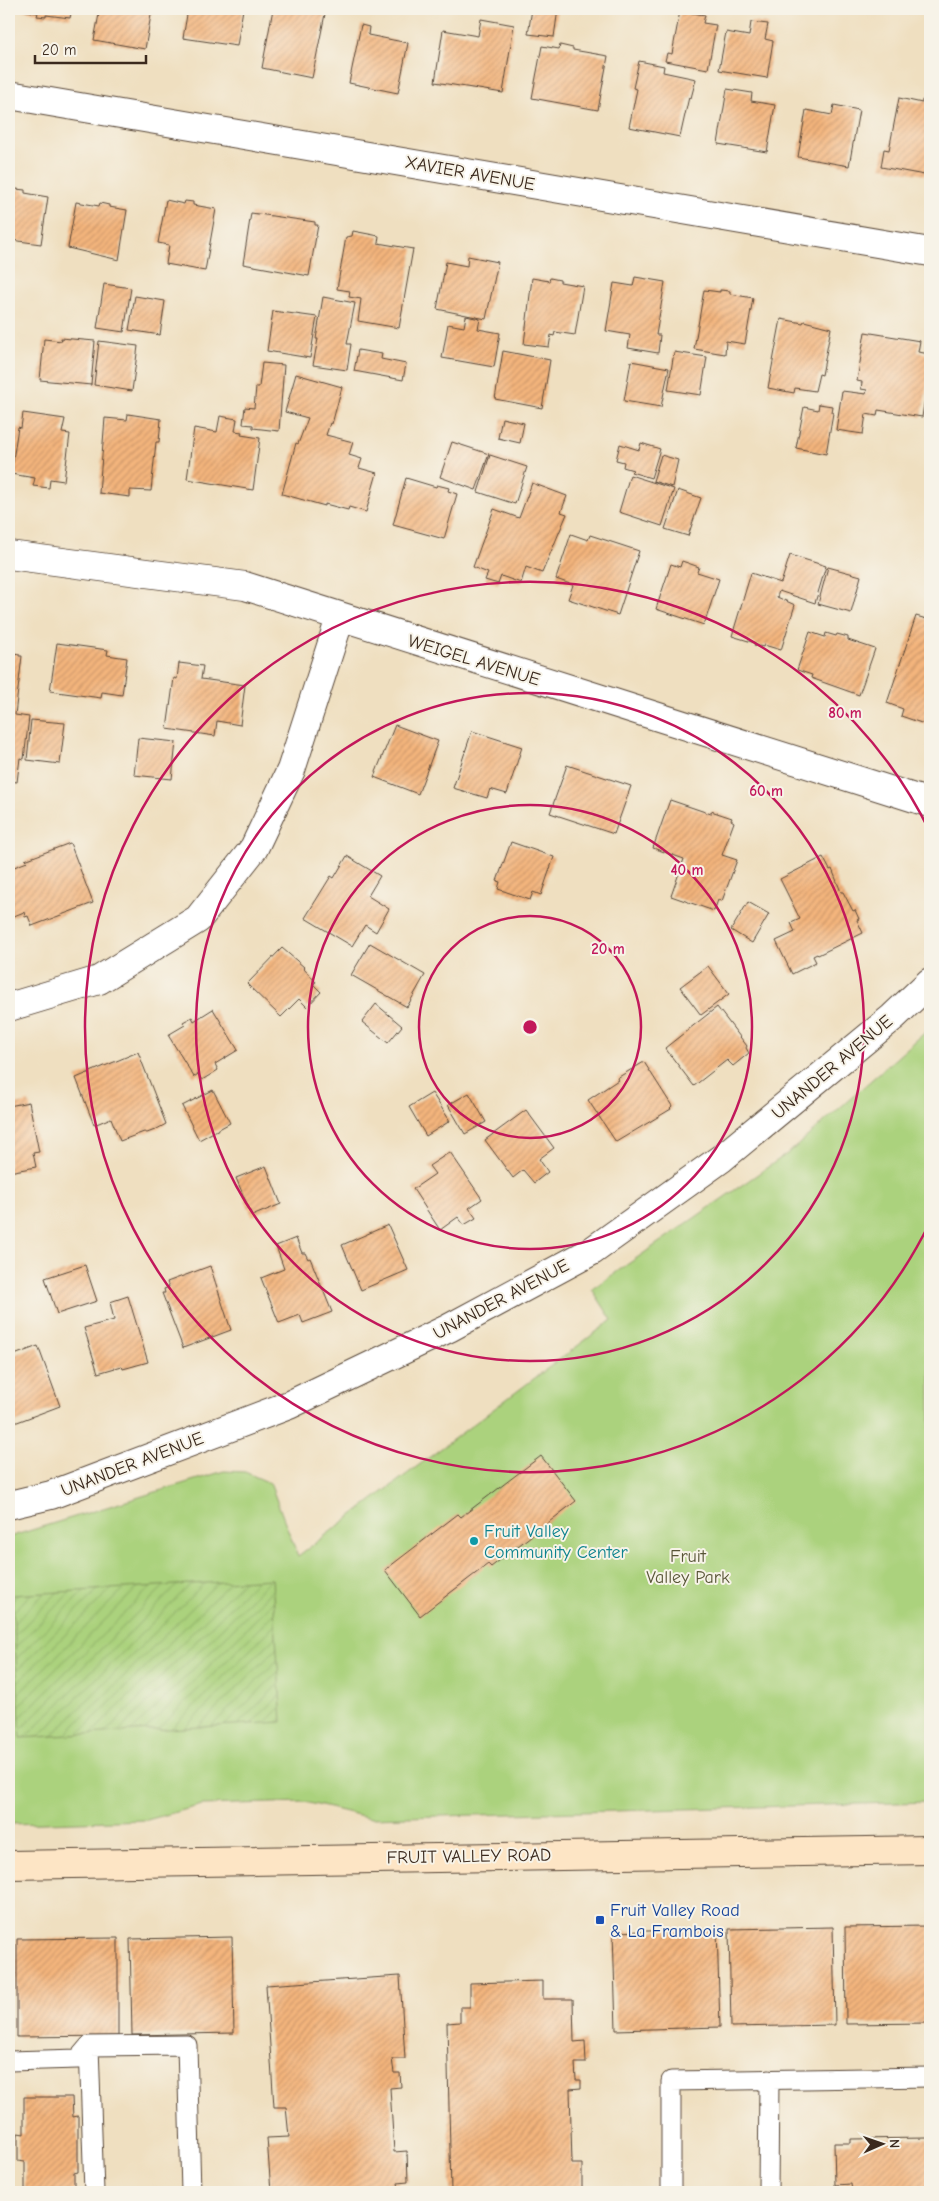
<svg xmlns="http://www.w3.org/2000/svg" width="939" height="2201" viewBox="0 0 939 2201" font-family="'Comic Neue',sans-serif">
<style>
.park{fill:#abd27d;stroke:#737e4e}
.garden{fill:url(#garden-furrows);stroke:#737e4e}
.building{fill:url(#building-hatch)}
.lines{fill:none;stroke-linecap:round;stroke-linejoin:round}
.service-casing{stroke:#564536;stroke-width:21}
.minor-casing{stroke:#564536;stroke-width:30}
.secondary-casing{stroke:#564536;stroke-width:30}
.service{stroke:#fff;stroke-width:19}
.minor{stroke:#fff;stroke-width:28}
.secondary{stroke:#fde5c5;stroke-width:28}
.ring{fill:none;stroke:#c2185b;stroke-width:2.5}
.culture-dot{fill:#0f9aa8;stroke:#f7f3e8;stroke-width:2}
.transit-dot{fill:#1a4fb4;stroke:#f7f3e8;stroke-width:2}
.labels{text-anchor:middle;stroke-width:4;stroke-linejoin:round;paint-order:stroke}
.street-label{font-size:18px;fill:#3b2a1e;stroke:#f7f3e8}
.culture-label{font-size:18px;fill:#0d838f;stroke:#f7f3e8;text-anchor:start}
.park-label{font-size:18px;fill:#575436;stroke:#f7f3e8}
.transit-label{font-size:18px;fill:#164399;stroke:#f7f3e8;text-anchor:start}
.centre{fill:#c2185b;stroke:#f7f3e8;stroke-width:2.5}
.ring-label{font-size:15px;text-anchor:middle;font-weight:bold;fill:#c2185b;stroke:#f7f3e8;stroke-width:4;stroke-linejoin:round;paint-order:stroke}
</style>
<defs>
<pattern id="garden-furrows" width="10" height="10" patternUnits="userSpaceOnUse" patternTransform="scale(1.25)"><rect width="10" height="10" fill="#abd27d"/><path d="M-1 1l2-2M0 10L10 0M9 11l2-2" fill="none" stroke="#94b46c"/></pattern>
<pattern id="building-hatch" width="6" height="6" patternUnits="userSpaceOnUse" patternTransform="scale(1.25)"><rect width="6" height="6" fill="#f4b57d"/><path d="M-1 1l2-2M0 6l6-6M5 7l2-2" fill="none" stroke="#c79366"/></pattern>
</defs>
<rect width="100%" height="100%" fill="#f7f3e8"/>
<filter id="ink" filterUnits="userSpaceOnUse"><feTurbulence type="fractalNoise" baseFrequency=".02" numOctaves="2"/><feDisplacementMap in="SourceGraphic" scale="10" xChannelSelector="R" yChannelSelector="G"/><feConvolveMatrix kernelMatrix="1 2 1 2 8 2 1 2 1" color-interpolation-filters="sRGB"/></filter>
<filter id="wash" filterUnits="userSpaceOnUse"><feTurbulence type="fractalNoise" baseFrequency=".0096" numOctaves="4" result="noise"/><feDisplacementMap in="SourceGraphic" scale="20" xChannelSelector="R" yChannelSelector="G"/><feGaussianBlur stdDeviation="1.12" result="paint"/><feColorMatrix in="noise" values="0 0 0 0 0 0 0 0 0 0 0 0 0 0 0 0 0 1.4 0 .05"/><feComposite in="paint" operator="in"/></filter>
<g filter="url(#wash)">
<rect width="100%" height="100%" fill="#efdfc0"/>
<path class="park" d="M930,1028V1802L371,1818L305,1802L202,1805L147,1820L9,1824V1537L224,1471L245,1472L270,1483L298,1556L612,1320L592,1289L791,1151Z"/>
<path class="garden" d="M272,1579L282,1722L21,1738L12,1595Z"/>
<g id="blocks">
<path class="building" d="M17,9H72L70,18L46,15V17L37,16L38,13Z
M100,9H152L145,49L94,40Z
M188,9H243L237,46L183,38Z
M273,9H326L312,78L262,68Z
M532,9H558L554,37L528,34Z
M680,11L705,15L703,23L716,25L708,69L665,61L667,53L672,54Z
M481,19L514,25L503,93L435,82L443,30L478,36Z
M751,22L768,24L765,39L773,41L767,78L719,70L726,32L749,36Z
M361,25L369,27L368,35L408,43L398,93L349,83Z
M560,45L573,48V50L608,56L598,110L532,98L542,46L559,49Z
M639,61L664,66L663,72L696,79L691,98L689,97L680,137L629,127L637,89L633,88Z
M727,89L752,93L751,101L775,105L767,152L718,144Z
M899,98L922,103V100L930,101V176L881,167L884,149L889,150Z
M834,105L859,110L849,166L798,157L806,110L832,115Z
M16,189L25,190V193L48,197L41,244L11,240L9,247V190L15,191Z
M166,200L184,204L185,201L193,202V205L216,209L205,271L166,264L169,245L158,243Z
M76,202L99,206L100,203L109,205V207L127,210L119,260L68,248Z
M251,213L315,222V225H318L309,276L243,264Z
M353,231L379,236L378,243L413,249L399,328L358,321L361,299L349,297L350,291L337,289L346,237L352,236Z
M468,256L498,262L486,319L437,309L446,262L467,266Z
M635,277L665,282L656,335H660L658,353L628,348L630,335L606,331L614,283L633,286Z
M532,278L549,281L550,278L560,280V282L583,286L575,335L555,332L554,336L551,335L549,347L524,344Z
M104,284L131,288L124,332L97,328Z
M704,290L720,292V290L730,291V294L753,298L745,344L726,341L725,354L694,349Z
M135,296L165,301L160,335L129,330Z
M323,297L355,303L347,344H351L347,370L313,365L318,339H316Z
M273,311L317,317L310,358L267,351Z
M466,316L480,319L478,329L500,333L494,367L442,358L448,324L464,327Z
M781,319L803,323L804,321L831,328L822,375L819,374L815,391L795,388L794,393L768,388Z
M865,332L920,341L918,352L930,354V367L922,417L878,410L877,416L866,414L863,434L836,430L842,391L866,394L867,390L861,389L862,382L857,381Z
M61,338L95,341L91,385L40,380L44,339L62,341Z
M99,341L138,346L132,391L94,385Z
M358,350L382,354L381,359L406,364L403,380L354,371Z
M503,351L550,360L542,408L495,399Z
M674,352L707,357L701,395L668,390Z
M631,361L669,368L661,407L624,401Z
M262,363L284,365L279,431L253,428V425L243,424L245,407L254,408L256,387H259Z
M296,374L342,387L332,424L330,423L326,435L353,442L349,455L362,459L359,468L377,473L366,512L349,507L348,510L325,504V506L282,494L296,443L298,444L308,418L285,412Z
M819,404L832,406L831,412L833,413L826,454L796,448L804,407L818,410Z
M23,413L65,419L62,433L70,434L64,481L50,479L49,488L33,486L35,478L11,474L18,427L21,428Z
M128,414L161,419L159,442H156L151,491L130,490V497L99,493L105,418L127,420Z
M220,416L237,419L235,431L242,432L241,435L260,438L253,490L187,479L194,428L217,432Z
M502,418L524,423L520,443L498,438Z
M452,442L489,454L476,490L440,477Z
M641,443L660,449L651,478L631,472L633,470L623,467L624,462L616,460L620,444L639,450Z
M490,455L527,467L515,504L478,492Z
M661,455L678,460L672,487L653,481Z
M630,475L674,489L662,526L619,512Z
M406,478L436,487L437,485L449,488L448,491L457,494L444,539L393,525Z
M532,483L567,496L561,512L567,514L542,573L526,567L521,583L501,576L498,584L485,580L488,573L473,567L494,509L519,518Z
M678,490L701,498L688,536L665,529Z
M571,534L588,540L590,535L639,551L618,615L568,599L573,585L556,579Z
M790,555L826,566L815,603L779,591L777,597L795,605L781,650L764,645L763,647L754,645L755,643L732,636L751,573L781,583Z
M682,561L699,567L697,572L719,579L704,625L656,609L671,564L680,567Z
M828,567L861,576L851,613L818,604Z
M916,616L930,620V726L901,716L903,709L887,703Z
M810,632L825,637L826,633L836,636L837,634L848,637V640L875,649L859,695L811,678L812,675L797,670Z
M57,643L108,650L107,655L127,658L122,695L102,692L101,698L50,691Z
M9,652L19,654V656H22L15,715L29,717L24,759L20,758L17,782L9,781Z
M179,663L203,666L201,679L245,685L240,725L217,721L215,736L167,729L174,678L177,679Z
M31,720L65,723L60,764L27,760Z
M395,725L438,741L418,794L374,777Z
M472,731L522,747L507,794L490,789L487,798L453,788Z
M138,738L176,742L172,779L134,775Z
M567,765L631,786L614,834L550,813Z
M670,800L711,814V811L732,818L731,820L734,822L722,855L737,860L722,901L718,900L714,911L671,896L684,859L653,848Z
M511,842L554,857L541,895L533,892L530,900L498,889L500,882L497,881Z
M70,843L93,903L32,926L28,916L25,917L24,912L9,918V869L27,862L25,860Z
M347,856L380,876L368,896L389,909L376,932L365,925L352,946L305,918L331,876L334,878Z
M823,857L830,870L832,869L841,892H843L853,911L855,910L859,919L857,920L863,933L818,955L817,954L813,956L816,962L792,974L776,941L795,932L791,923L800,919L780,879Z
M748,902L769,914L752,943L731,930Z
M370,943L425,975L407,1007L351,975Z
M282,948L304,967L303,968L316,982L313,984L321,992L307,1007L299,999L281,1017L247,984Z
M708,966L729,994L701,1015L680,987Z
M376,1004L402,1026L388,1043L362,1022Z
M717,1007L747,1046L746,1048L749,1053L733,1066L727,1060L694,1086L665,1048Z
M213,1009L238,1050L215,1064L218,1070L202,1080L198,1074L194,1077L168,1035L185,1025L183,1022L192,1017L194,1021Z
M138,1052L166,1124L155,1130L147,1133L144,1132L120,1141L111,1118L94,1125L76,1078Z
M644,1062L672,1106L670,1108L671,1109L616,1142L588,1100L618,1080L617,1078Z
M213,1090L230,1123L199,1140L182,1106Z
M432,1093L450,1121L426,1136L409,1107Z
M469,1093L486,1122L465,1134L448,1105Z
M29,1102L39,1152L33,1153L36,1167L9,1172V1106Z
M526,1110L554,1148L539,1159L548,1172L534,1183L523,1170L513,1178L485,1140Z
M450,1152L482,1199L469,1208L476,1218L464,1225L458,1217L440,1230L413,1189L435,1174L429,1166Z
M266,1166L281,1204L252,1216L236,1178Z
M388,1225L408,1270L361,1290L342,1245Z
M296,1238L302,1253H305L308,1259L310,1258L332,1312L303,1323L300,1315L279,1323L261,1278L284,1269L276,1246Z
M85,1265L97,1301L57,1314L45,1278Z
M210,1266L231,1330L183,1348L162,1293H165L164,1289L169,1287L167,1282Z
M128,1296L148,1362L123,1369L122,1366L98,1373L84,1328L114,1320L110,1302Z
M38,1346L60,1406L12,1424L9,1417V1357Z
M541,1456L576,1501L491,1567L488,1564L420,1616L385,1570L458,1514L461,1517Z
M930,1926V2023L846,2024L845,1927Z
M833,1927L835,2025L731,2027L729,1929Z
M717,1929L720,2027L616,2030L613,1932Z
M232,1937L234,2033L132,2035L130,1939Z
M118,1938V2036L17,2037V1939Z
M400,1976L405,2059H392L394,2073H400L401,2087L390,2088L394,2152L407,2151L408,2182L398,2183L399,2188L407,2187V2192H271L267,2138L289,2137L286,2107H274L266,1985Z
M543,1981V1999H573L574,2042L585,2041L586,2063H575L576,2080H581V2088L570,2089L572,2164H582V2192H451L447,2023L460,2022V2007H470V1983Z
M24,2097H72L73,2117L78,2116V2172L74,2173V2192H25V2162L18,2161V2133L24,2134Z
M928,2138V2142H930L929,2192H852L851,2184L835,2185L834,2143H851V2139Z"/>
</g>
</g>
<g filter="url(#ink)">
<use href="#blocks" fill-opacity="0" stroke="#564536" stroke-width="1"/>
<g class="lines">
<g class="service-casing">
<path id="service" d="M9,2061L78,2059L89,2046
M94,2192L89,2046L187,2045L191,2192
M671,2192V2081L930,2077
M768,2192L769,2079"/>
</g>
<g class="minor-casing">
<path id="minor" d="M9,95L930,252
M9,555L245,586L930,803
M9,1007L99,980L198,919L254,848L291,770L340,618
M9,1505L51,1495L289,1405L449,1328L592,1251L722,1158L893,1017L930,982"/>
</g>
<g class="secondary-casing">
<path id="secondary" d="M9,1865L930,1850"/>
</g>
<use href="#service" class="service"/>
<use href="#minor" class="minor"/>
<use href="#secondary" class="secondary"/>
</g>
</g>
<g class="ring">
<circle cx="530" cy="1027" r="111"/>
<circle cx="530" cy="1027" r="222"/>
<circle cx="530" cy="1027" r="334"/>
<path d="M930 1222A445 445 0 1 1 930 832"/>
</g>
<circle class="culture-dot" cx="474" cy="1541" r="5"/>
<rect class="transit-dot" x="595" y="1915" width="10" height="10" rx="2.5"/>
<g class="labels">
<g class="street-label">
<text transform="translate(470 173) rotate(10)" y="6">XAVIER AVENUE</text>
<text transform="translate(474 660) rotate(17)" y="6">WEIGEL AVENUE</text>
<text transform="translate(832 1067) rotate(-40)" y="6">UNANDER AVENUE</text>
<text transform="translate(501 1299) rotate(-28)" y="6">UNANDER AVENUE</text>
<text transform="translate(132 1464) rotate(-21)" y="6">UNANDER AVENUE</text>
<text transform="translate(469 1856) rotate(-1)" y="6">FRUIT VALLEY ROAD</text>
</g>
<g class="culture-label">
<text x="484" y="1537">Fruit Valley<tspan x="484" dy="21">Community Center</tspan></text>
</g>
<g class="park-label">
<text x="688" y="1562">Fruit<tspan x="688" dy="21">Valley Park</tspan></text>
</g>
<g class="transit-label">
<text x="610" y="1916">Fruit Valley Road<tspan x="610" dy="21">&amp; La Frambois</tspan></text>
</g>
</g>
<circle cx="530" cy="1027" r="8" class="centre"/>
<g class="ring-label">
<text x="845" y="718">80 m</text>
<text x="766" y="796">60 m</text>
<text x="687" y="875">40 m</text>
<text x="608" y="954">20 m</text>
</g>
<rect width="939" height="2201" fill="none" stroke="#f7f3e8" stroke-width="30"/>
<g transform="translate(882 2144) rotate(88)" stroke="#f7f3e8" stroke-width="4" paint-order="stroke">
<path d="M0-4L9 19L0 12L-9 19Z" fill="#3b2a1e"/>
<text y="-8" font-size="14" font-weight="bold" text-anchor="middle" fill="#3b2a1e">N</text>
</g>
<path d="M35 55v8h111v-8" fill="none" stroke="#3b2a1e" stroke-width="2.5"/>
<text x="42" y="55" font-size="15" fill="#3b2a1e" stroke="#f7f3e8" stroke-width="4" paint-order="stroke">20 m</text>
</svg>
